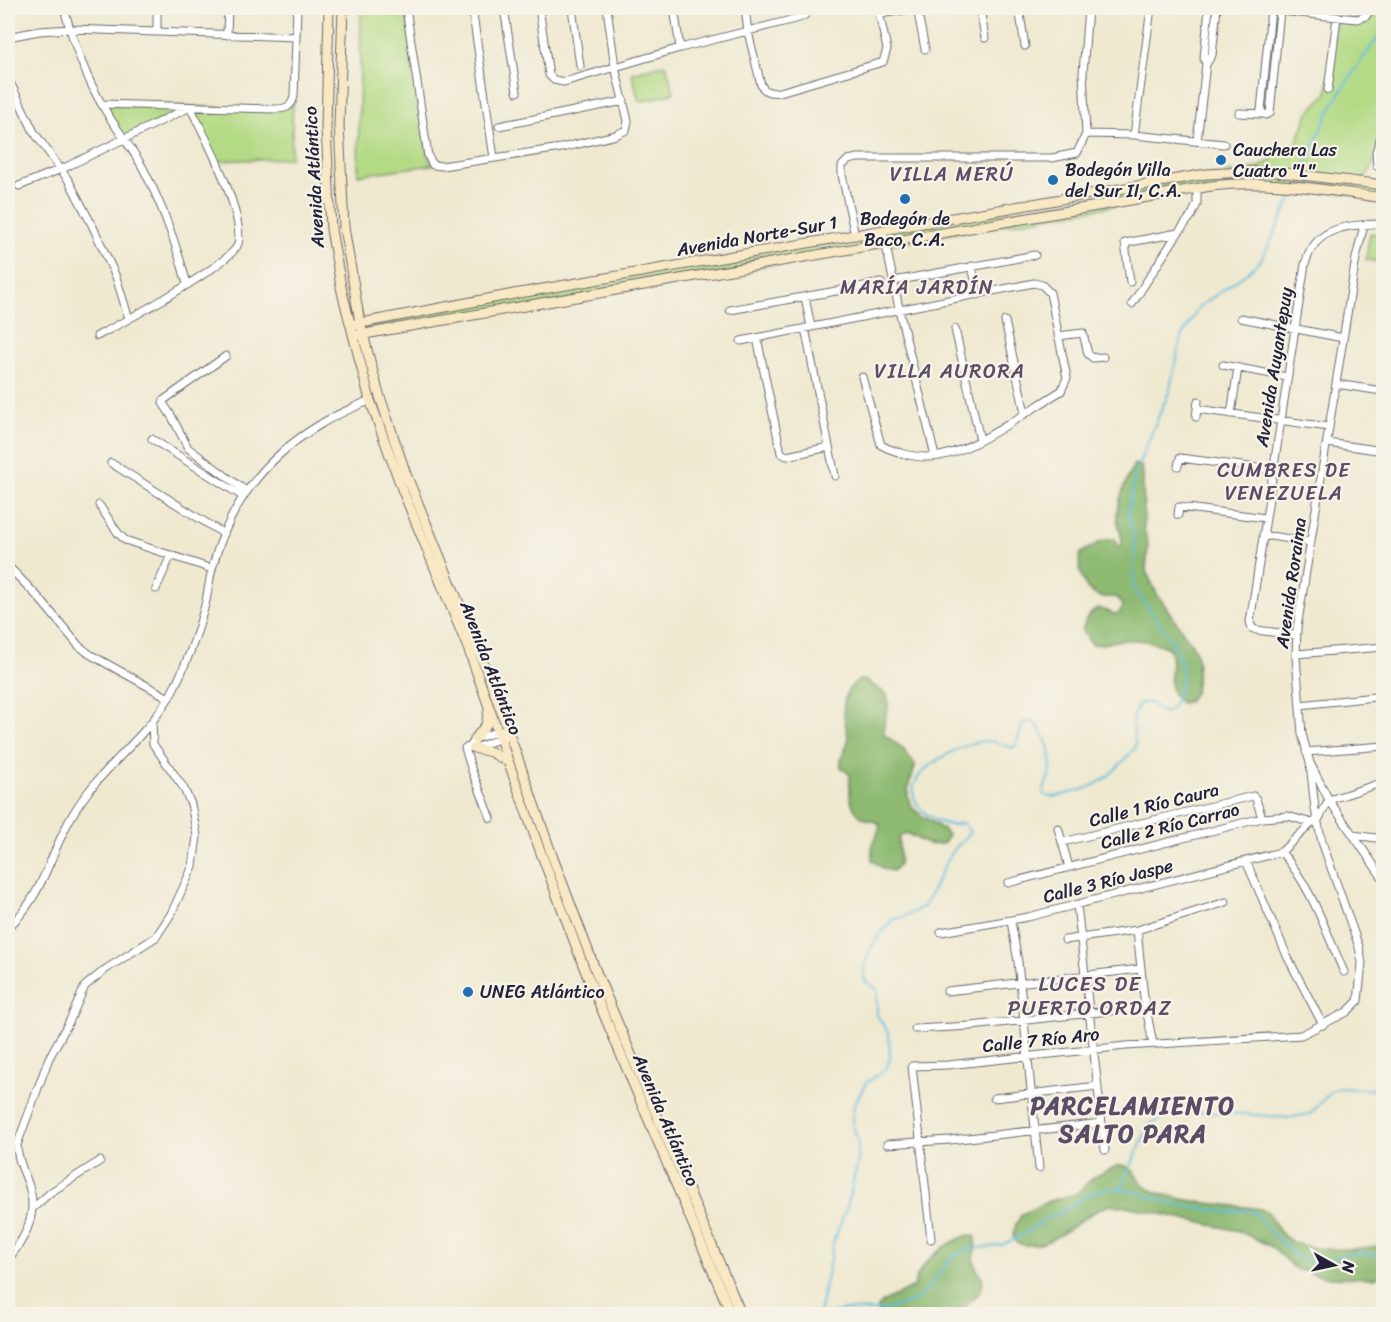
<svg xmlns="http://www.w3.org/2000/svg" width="1391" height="1322" viewBox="0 0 1391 1322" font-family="Sriracha,sans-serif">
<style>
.green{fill:#b3da84;stroke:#6a7e60;stroke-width:1.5}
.forest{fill:#8eba72;stroke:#586e56;stroke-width:1.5}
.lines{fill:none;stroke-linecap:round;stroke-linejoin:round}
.stream{stroke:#5ebbdd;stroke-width:2}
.street-casing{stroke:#6a686f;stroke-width:9}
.secondary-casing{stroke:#6a686f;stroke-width:11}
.street{stroke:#fff;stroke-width:7}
.secondary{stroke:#f8e8c3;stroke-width:9}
.poi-dot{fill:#1f6fb2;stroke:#f7f3e8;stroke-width:2}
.labels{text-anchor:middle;stroke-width:4.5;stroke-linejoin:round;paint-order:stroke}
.poi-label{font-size:18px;fill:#22223b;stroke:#f7f3e8;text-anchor:start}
.street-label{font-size:18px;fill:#22223b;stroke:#f7f3e8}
.neighbourhood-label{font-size:20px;letter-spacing:1.5px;fill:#5c4d66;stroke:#f7f3e8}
.quarter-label{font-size:21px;letter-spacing:1.5px;fill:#5c4d66;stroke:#f7f3e8}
.district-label{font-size:24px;font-weight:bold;letter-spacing:1.5px;fill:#5c4d66;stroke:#f7f3e8}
</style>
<rect width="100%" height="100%" fill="#f7f3e8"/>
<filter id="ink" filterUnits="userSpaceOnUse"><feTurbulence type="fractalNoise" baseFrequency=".0167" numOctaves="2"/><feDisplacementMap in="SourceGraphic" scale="12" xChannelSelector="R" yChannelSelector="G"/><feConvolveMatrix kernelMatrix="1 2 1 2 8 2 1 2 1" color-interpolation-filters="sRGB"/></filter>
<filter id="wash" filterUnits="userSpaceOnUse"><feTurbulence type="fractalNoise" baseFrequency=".008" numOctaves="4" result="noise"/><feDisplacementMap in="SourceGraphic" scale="24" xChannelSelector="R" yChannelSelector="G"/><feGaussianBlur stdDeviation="1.35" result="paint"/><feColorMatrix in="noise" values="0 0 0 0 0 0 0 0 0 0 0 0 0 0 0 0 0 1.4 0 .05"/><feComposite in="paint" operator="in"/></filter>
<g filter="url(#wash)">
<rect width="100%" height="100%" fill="#efe9d0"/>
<path class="green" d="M361,8H406L428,156L433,165L358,175Z
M1372,8H1383V127L1376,160L1363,182L1383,185V198L1245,183L363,335L360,323L1258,168L1270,161L1279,152L1289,151L1295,147L1308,113L1327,93L1337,17L1357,19Z
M666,64L674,93L639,102L632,73Z
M293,102L291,158L216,161L190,107L123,138L102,104L274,109Z
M1370,233L1383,235V262L1366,260Z"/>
<path class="forest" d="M1134,464L1141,466L1143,473L1144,529L1148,545L1146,571L1157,594L1195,649L1198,662L1195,693L1187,702L1181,703C1160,686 1178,669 1169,648C1152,641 1134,638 1116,641C1106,643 1101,646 1092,644L1082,632C1085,619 1088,614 1099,608L1115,614L1120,613L1122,606L1118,598C1111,596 1104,598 1098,596C1083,591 1076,566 1081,553C1090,547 1104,538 1115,539L1118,547L1122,545C1123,535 1117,526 1117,516C1118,498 1127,480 1134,464Z
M860,680L867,681L887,695C891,713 882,718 884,734L902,748L915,764C915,774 908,781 908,791C906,816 936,819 948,835L944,843C926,848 922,840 906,833L899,838C898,849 901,854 899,865L892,871L884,869L872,860C870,841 878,839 880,824C875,821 871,821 866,819C848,811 849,791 850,775L841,767C839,756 847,750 848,740C848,731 845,724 844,716C842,703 847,684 860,680Z
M1119,1165C1142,1167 1131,1183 1154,1191C1188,1204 1225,1204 1260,1209L1268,1212C1273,1221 1277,1229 1284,1236C1303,1254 1359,1250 1383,1245V1274L1375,1278L1325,1277L1296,1269L1270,1246L1239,1231L1126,1206C1122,1206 1116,1205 1112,1205C1079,1211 1054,1256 1016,1243L1013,1235L1016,1224L1022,1214L1049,1201L1076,1194L1094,1177Z
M969,1235L976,1237L974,1260L977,1270L982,1277L983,1284L979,1293L966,1305L953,1314H878V1307L884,1301L914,1287C917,1263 947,1242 969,1235Z"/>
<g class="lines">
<path class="stream" d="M1303,173C1310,158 1315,143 1321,129C1337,93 1361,61 1384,29
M1121,1188L1149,1125L1167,1115L1195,1112L1246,1114L1288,1118L1310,1114L1331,1092L1338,1088L1384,1090
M819,1314L834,1240L847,1207L858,1161V1143L852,1121L854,1105L866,1083L887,1068L890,1058L889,1034L877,1015V989L865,981C860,957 878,936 893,919C906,918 913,911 924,907L951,853L970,832L964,823C959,823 955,825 951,825C931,823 905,802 916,781C925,763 966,742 986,741C997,740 1004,746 1013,748L1016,745L1023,723L1033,721C1045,734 1054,753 1050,771C1049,779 1044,786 1043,794C1050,799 1058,796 1066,794C1103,786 1111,775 1135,748C1138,732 1124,721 1141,703H1150L1165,713L1173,707L1180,687L1182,665L1171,639L1133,587L1135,541L1128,513L1136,470L1169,392L1181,338L1199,307L1244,275L1261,260L1296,189
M832,1314L845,1310L881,1311L914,1301L923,1295L952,1257L965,1250L1002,1245L1021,1236L1047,1218L1059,1214L1089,1194L1109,1188L1131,1191L1178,1205L1230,1212L1246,1210L1257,1214L1268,1229L1292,1253L1303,1259L1321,1263C1340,1253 1363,1250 1384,1257"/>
</g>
</g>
<g filter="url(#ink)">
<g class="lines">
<g class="street-casing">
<path id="street" d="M64,8C73,42 87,80 105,110C117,130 132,148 143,168C163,206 176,243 187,284
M406,8L428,156L433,165L442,166L561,148L616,135L626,130L628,121L615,67L607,8
M472,8L494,158
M504,8L517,92
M539,8L549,75L554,80L564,82L680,48L799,18L805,15L809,8
M572,8L580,66
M674,8L680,48
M745,8L748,32L761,85C765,93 772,93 780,92L883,62L887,49L878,8
M917,8L925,49
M980,8L985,38
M1019,8L1025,46
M1252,8L1357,19L1366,16L1372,8
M1271,10L1261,110L1263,114L1266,115L1270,113L1280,11
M879,14L918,8
M157,32V8
M227,35L228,8
M8,37L39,31L71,29L296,37
M1206,64L1212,55L1217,8
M8,78L34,132L69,181L93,227L116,277L129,319
M1328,90L1337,17
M102,104L274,109C284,109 292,108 294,96L297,8
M1239,113L1263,114
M499,126L624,101
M1384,127L1376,152L1377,166L1384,167
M1086,134L1134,135L1224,144
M1134,135L1151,8
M1197,141L1206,64L1204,58L1209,8
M19,186L66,167L190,107C205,135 245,214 238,244C232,264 120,324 97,336
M1364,225L1356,258L1297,628L1296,657L1302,734L1310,763L1329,800L1384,880
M883,231L901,318L935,456
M855,236L842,175V166L848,160L858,158H1052L1077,153L1086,134L1083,73L1088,8
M972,266L978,295
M894,281L1035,255
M1130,282L1125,243L1178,233
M805,297L811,327
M1132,304L1178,233L1192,215L1197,204V188
M730,310L881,283
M1241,318L1343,338
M1005,321L1025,413
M805,328L835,476
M955,329L980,440
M1058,336L1083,333L1088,354L1093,358L1103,357
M757,338L781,453L787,456L829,447
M741,341L1034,283L1042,285L1050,293L1067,378L1061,391C1027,411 968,456 930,457C915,458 894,452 881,445L862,377
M226,356L164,400L163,403L172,417L188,448L246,491
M1223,365L1287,377
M1336,384L1382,391
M1197,409L1329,427
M1231,414L1238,368
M1196,417L1198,401
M152,439L242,496
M1327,443L1384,451
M111,463L224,534
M1178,466L1180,458L1273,470
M99,505L118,533L125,540L212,569
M1178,515L1179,507L1266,518
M1263,535L1311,542
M8,566L39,598L79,646L91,655L169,698
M156,589L171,555
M1296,635L1256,630L1252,628L1250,622L1305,264C1316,225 1349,225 1384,224
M1296,654L1384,647
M1300,705L1384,696
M475,748L504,737
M1306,752L1384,746
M1329,800L1384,782
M491,818L472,771L465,748L470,747L475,739L502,730
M1312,823L1281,852C1311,885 1326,932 1344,972
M1058,828L1069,867
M1353,835L1384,839
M1063,842L1253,796L1256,799L1262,818
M1246,861L1288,958L1323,1025
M1008,883L1262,818L1288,816L1312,823L1318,820L1329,800
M1077,905L1105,1150
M1011,921L1018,962L1039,1168
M8,927C43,898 50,852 73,814C99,769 145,740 171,694C186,666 197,636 205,605C208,593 209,581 212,569C228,506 265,457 321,424C336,414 354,408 370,400
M1137,930L1144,998L1153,1044
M941,932L1028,917L1281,852
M1065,940L1137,930L1226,902
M947,991L1140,969
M915,1029L971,1026L1146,1007
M994,1098L1098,1086
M887,1144L950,1140L1102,1123
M33,1208L51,1192L100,1161
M931,1239L912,1066L948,1065L1126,1046L1301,1035L1347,1012L1358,1001L1362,963L1359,947L1322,842L1315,809L1310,763
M8,1259C26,1238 38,1213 29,1186C24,1171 17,1160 17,1145L49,1058L70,1020L85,986L106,969L156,937L171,914L193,866L197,836L191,804L183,787L153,744L152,723"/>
</g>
<g class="secondary-casing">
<path id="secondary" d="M329,8L326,128L331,229L342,292L370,400L402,489L468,648L538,845L585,970L731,1314
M343,8L339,125L344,227L360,323L378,391L406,474L488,674L553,858L597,974L741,1314
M356,324L514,294L1206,174L1268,171L1384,185
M359,335L1211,186C1269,179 1326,190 1384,198
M475,739L486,725L489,710
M474,748L491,752L508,762"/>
</g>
<use href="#street" class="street"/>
<use href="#secondary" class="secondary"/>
</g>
</g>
<g class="poi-dot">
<circle cx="1221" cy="160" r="6"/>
<circle cx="1053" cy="180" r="6"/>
<circle cx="905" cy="199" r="6"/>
<circle cx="468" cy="992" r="6"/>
</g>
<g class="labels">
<g class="poi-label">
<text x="1233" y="156">Cauchera Las<tspan x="1233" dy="21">Cuatro "L"</tspan></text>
<text x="1065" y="176">Bodegón Villa<tspan x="1065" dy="21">del Sur II, C.A.</tspan></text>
<text x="905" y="225" text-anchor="middle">Bodegón de<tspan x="905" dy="21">Baco, C.A.</tspan></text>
<text x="480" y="998">UNEG Atlántico</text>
</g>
<g class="street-label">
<text transform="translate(314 177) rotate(-93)" y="6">Avenida Atlántico</text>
<text transform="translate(757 236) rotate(-10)" y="6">Avenida Norte-Sur 1</text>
<text transform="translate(1274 367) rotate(-81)" y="6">Avenida Auyantepuy</text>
<text transform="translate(1291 583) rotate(-82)" y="6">Avenida Roraima</text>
<text transform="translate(491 668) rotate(69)" y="6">Avenida Atlántico</text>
<text transform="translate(1154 805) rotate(-14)" y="6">Calle 1 Río Caura</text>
<text transform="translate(1170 826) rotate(-14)" y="6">Calle 2 Río Carrao</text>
<text transform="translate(1108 881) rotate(-14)" y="6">Calle 3 Río Jaspe</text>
<text transform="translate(1041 1040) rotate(-6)" y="6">Calle 7 Río Aro</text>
<text transform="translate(666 1120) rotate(67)" y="6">Avenida Atlántico</text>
</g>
<g class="neighbourhood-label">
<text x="952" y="181">VILLA MERÚ</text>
<text x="917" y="294">MARÍA JARDÍN</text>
<text x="950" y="378">VILLA AURORA</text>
<text x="1284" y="477">CUMBRES DE<tspan x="1284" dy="23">VENEZUELA</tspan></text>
</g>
<g class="quarter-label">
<text x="1090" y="991">LUCES DE<tspan x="1090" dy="24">PUERTO ORDAZ</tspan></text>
</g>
<g class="district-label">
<text x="1133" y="1114">PARCELAMIENTO<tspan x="1133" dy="28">SALTO PARA</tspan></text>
</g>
</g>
<rect width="1391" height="1322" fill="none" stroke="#f7f3e8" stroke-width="30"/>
<g transform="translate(1334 1265) rotate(98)" stroke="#f7f3e8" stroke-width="4.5" paint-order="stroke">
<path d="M0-4.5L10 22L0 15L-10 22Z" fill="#22223b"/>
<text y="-9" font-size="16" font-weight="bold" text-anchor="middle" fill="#22223b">N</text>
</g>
</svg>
